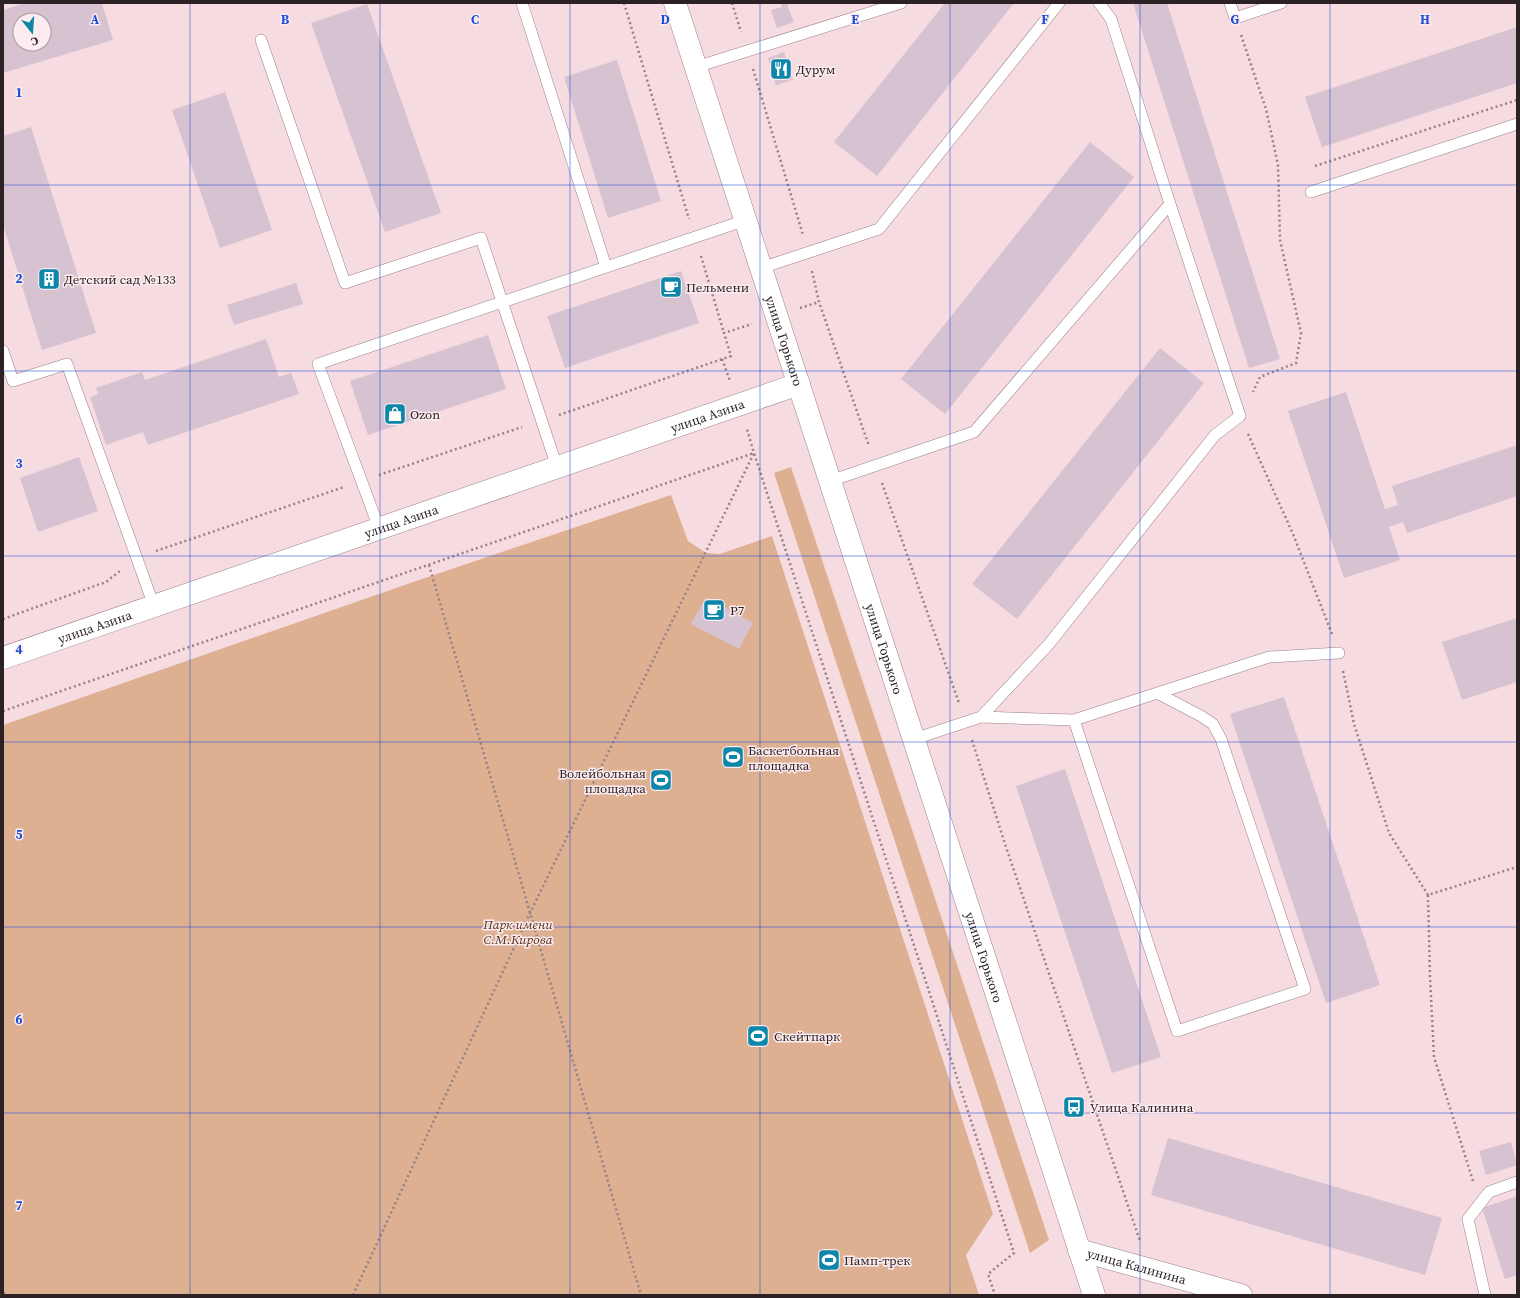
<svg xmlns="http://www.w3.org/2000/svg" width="1520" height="1298" viewBox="0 0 1520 1298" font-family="'Source Serif 4',serif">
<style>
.green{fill:#ddb092}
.building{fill:#d7c2d1;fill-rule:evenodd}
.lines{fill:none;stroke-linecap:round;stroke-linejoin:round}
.service-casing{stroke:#9a8187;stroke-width:12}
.minor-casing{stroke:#9a8187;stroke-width:23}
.tertiary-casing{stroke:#9a8187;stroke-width:23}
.path{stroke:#958286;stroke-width:2.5;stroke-dasharray:2 3;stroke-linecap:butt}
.service{stroke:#fff;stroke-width:11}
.minor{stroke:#fff;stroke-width:22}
.tertiary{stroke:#fff;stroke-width:22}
.grid{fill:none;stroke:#1d4ed8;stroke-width:1;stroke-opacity:0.55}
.labels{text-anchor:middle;stroke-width:3;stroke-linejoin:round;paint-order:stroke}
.poi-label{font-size:13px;fill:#2c2225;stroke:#fcebef;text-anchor:start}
.street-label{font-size:13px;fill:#2c2225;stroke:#fcebef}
.park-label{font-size:13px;font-style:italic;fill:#542f13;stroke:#fcebef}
.grid-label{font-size:13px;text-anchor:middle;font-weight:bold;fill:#1d4ed8;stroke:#fcebef;stroke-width:3;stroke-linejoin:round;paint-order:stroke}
</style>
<rect width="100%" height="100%" fill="#f6dbe1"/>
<path class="green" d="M791,467L1049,1240L1030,1253L774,473Z
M671,495L688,541L706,553L720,554L772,536L993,1214L966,1255L979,1295H3V725L422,579Z"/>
<path class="building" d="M25,3H102L113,40L3,73V10ZM20,20H44V44H20Z
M781,3H792L787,5L794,22L777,28L771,10L782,7Z
M945,3H1014L877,176L834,142Z
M1133,3H1167L1280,359L1249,368Z
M367,4L441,213L385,232L311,23Z
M1517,27V83L1322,147L1305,97Z
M784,52L793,80L776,85L768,58Z
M617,60L661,201L608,218L564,77Z
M225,92L272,230L220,248L172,110Z
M31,127L96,333L42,350L3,225V136Z
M1090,142L1134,177L945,414L901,379Z
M681,271L699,323L565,368L547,316Z
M296,283L303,304L234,325L227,305Z
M488,335L506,389L368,435L350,381Z
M266,339L279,377L291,373L299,394L148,445L143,432L106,445L90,397L98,394L96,388L142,372L145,380Z
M1160,348L1204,383L1017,619L972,584Z
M1346,392L1385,509L1398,505L1392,486L1517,445V496L1407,533L1403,522L1389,527L1400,560L1344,578L1288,411Z
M79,457L98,511L38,532L20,478Z
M706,597L753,623L739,649L691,624Z
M1517,618V682L1462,700L1442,642Z
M1284,697L1380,985L1326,1003L1230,714Z
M1065,769L1161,1057L1112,1073L1016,786Z
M1168,1138L1442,1218L1425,1275L1151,1195Z
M1511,1142L1517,1165L1486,1175L1479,1151Z
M1517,1196V1275L1505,1279L1482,1208Z"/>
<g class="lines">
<g class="service-casing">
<path id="service" d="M522,3L606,267
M1230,3L1235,18L1281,3
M261,40L345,283L481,238L557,467
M696,67L901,3
M1311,192L1517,124
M761,268L879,229L1059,3
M3,351L13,381L67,364L154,606
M830,481L974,432L1170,204
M379,528L318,364L746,220
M981,717L1074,720L1269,657L1339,653
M1074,720L1177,1031L1305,989L1221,739L1213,724L1201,716L1157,693
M914,739L981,717L1049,644L1215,435L1240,416L1170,204L1111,19L1099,3
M1485,1295L1468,1219L1489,1192L1517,1182"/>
</g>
<g class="minor-casing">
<g id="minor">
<path id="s1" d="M3,658L799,384"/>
<path id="s2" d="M1079,1250L1241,1295"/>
</g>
</g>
<g class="tertiary-casing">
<g id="tertiary">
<path id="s3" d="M675,3L1094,1295"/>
</g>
</g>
<path class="path" d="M624,3L689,219
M732,3L741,32
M1241,35L1266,109L1278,165L1280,240L1301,333L1296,363L1260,377L1253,392
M753,69L803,235
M1315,166L1517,100
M701,256L724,333
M812,271L819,302L869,446
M800,308L819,302
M722,359L730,381
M559,415L731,356L724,333L752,324
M1248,434L1293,534L1332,634
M379,475L522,427
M882,483L959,703
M156,551L344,487
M429,565L641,1295
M3,619L106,582L120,571
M1343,671L1354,724L1389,833L1428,895
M3,711L754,453L1014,1253L988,1274L995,1295
M972,740L1006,847L1140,1241
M1473,1181L1434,1057L1430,977L1428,895L1517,867
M3,1293L8,1295
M353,1295L530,913L754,453L747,429"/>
<use href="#service" class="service"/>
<use href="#minor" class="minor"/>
<use href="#tertiary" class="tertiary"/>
</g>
<path class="grid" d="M190,3V1295M380,3V1295M570,3V1295M760,3V1295M950,3V1295M1140,3V1295M1330,3V1295M3,185H1517M3,371H1517M3,556H1517M3,742H1517M3,927H1517M3,1113H1517"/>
<defs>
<g id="restaurant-square" transform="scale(1.15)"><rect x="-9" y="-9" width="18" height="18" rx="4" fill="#0d86aa" stroke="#fcebef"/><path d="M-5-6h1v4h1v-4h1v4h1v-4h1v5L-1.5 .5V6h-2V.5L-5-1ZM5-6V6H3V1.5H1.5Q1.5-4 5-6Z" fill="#fff"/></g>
<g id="building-square" transform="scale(1.15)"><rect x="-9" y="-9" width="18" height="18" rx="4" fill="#0d86aa" stroke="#fcebef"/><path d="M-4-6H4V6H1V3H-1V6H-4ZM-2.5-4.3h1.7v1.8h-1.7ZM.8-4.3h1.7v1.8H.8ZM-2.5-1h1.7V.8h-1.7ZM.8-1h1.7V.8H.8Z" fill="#fff"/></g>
<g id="cafe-square" transform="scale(1.15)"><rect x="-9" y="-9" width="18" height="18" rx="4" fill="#0d86aa" stroke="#fcebef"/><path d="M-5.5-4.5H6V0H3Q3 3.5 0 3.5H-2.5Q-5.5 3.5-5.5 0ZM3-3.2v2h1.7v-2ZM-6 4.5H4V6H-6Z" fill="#fff"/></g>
<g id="shop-square" transform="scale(1.15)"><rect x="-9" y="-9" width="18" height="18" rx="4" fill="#0d86aa" stroke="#fcebef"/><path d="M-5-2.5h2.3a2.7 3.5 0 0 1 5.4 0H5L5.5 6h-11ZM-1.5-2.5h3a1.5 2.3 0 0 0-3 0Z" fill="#fff"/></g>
<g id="stadium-square" transform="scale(1.15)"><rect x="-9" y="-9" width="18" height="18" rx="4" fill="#0d86aa" stroke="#fcebef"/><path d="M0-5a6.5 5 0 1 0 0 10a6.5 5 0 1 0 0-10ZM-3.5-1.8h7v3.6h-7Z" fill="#fff"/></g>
<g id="bus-square" transform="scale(1.15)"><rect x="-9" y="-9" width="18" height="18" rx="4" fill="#0d86aa" stroke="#fcebef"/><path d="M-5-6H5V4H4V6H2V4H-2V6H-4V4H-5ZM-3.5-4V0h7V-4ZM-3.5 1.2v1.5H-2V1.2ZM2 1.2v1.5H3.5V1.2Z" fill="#fff"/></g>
</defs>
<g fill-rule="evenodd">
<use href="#restaurant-square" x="781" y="69"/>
<use href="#building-square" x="49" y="279"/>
<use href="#cafe-square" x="671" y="287"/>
<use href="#shop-square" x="395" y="414"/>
<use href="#cafe-square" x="714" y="610"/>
<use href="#stadium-square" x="733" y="757"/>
<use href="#stadium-square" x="661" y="780"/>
<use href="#stadium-square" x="758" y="1036"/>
<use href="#bus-square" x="1074" y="1107"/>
<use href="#stadium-square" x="829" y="1260"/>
</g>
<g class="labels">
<g class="poi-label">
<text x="796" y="74">Дурум</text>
<text x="64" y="284">Детский сад №133</text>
<text x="686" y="292">Пельмени</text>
<text x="410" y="419">Ozon</text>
<text x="730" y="615">Р7</text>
<text x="748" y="755">Баскетбольная<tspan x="748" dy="15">площадка</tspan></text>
<text x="646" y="778" text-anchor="end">Волейбольная<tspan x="646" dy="15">площадка</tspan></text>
<text x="774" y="1041">Скейтпарк</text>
<text x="1090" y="1112">Улица Калинина</text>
<text x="844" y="1265">Памп-трек</text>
</g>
<g class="street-label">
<text dy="5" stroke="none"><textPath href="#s3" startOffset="355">улица Горького</textPath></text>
<text dy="5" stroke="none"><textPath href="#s1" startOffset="745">улица Азина</textPath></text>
<text dy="5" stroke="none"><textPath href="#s1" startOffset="421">улица Азина</textPath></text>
<text dy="5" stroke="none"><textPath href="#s1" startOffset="97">улица Азина</textPath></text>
<text dy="5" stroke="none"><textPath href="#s3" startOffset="679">улица Горького</textPath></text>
<text dy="5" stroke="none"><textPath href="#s3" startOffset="1003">улица Горького</textPath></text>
<text dy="5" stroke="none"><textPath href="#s2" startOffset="60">улица Калинина</textPath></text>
</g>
<g class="park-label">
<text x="518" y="929">Парк имени<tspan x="518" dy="15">С.М.Кирова</tspan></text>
</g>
</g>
<g class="grid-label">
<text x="95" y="24">A</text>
<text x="285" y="24">B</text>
<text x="475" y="24">C</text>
<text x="665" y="24">D</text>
<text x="855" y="24">E</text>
<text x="1045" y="24">F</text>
<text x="1235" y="24">G</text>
<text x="1425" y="24">H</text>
<text x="19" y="97">1</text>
<text x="19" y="283">2</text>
<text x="19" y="468">3</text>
<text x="19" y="654">4</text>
<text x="19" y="839">5</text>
<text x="19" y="1024">6</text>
<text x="19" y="1210">7</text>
</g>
<rect width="1520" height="1298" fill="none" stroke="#2c2225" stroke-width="8"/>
<g transform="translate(32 32) rotate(163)"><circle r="19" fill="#fcebef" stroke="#a99b9e"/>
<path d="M0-3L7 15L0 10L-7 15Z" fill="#0d86aa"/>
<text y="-6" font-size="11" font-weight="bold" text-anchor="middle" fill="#2c2225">С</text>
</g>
</svg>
